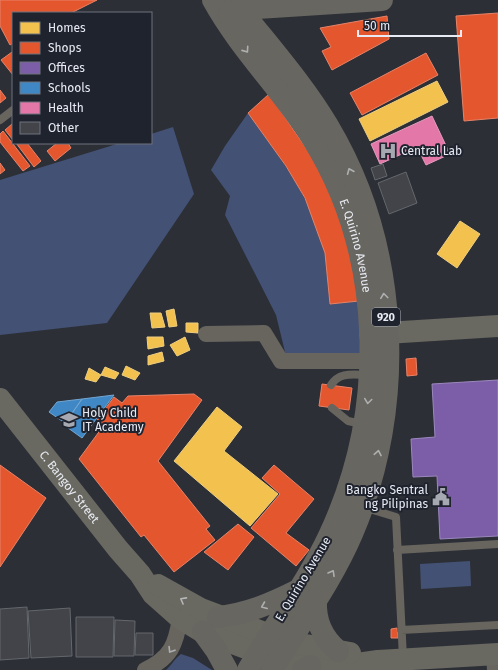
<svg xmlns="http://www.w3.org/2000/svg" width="498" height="670" viewBox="0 0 498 670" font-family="'Fira Sans',sans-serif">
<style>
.green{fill:#435174}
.homes{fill:#f2c14e;stroke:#efce80}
.shops{fill:#e4572e;stroke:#e58369}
.offices{fill:#7b5ea7;stroke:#9c88be}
.schools{fill:#3f88c5;stroke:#72a6d3}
.health{fill:#e377a8;stroke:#e49abe}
.building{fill:#424449;stroke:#64676c}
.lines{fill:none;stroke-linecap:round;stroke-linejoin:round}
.lane{stroke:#68655f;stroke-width:8}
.street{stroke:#68655f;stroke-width:16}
.secondary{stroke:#696861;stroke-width:22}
.primary{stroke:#686660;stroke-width:22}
.oneway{stroke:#aeafb1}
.oneway2{stroke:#b5b7b9}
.oneway3{stroke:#aeafb0}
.labels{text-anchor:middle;stroke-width:4;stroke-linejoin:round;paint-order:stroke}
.shield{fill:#1f232e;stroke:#acafb8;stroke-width:1}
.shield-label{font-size:11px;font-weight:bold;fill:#e8ebf3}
.poi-label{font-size:12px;fill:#e8ebf3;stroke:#1f232e;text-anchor:start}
.street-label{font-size:12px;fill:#e8ebf3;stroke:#1f232e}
</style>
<rect width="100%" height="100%" fill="#2c2f36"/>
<path class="green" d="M248,113C279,156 313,199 325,253C328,269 328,288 330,304L359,301L361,357L286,356L276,315L225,215L230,196L211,170L225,146Z
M173,127L194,194L107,323L0,335V180L120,143H151V134Z
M470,561L471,586L421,589L420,564Z
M181,654L193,658L212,670H166C172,665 174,659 181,654Z"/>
<path class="homes" d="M437,81L448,102L370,141L359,119Z
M460,221L480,234L457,268L437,254Z
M174,309L177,326L169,327L166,311Z
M150,313H161L165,327L152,328Z
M186,323H198V333L186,332Z
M147,337H163L164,346L148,349Z
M185,337L190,350L177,356L170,345Z
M162,352L164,361L148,365V356Z
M126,366L140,373L135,380L122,375Z
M105,367L119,373L115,379L101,375Z
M89,368L101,375L96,382L85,379Z
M217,407L242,427L224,451L278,494L250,526L174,461Z"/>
<path class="shops" d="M0,0H97L71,13H13V43L10,45L0,26Z
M498,13V118L464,121L456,16Z
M387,16L389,39L332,70L322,51L331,47L320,28Z
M12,52L13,53V75L1,60Z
M426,53L438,75L362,115L350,93Z
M0,90L6,98L0,103Z
M269,94L321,170L352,250L359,301L330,304L325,253L305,198L286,166L248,113Z
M12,124L13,125V140L5,130Z
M3,131L30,166L23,171L0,142V134Z
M16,143H27L41,161L34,167Z
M57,143H68L71,148L55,161L47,151Z
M0,163L5,170L0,174Z
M416,358L417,375L407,376L406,359Z
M322,384L352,388L349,410L319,406Z
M194,394L202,400L158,461L210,526L206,529L215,540L174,572L144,535L141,537L79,459L104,425L97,420L114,397L122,403L128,396Z
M0,465L46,498L0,567Z
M274,465L314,499L286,533L309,550L296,566L251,528L280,494L262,478Z
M238,524L254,537L228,570L204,552Z
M397,628L398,638H391V629Z"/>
<path class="offices" d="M498,380V536L440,539L437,476L413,477L411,439L435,437L432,384Z"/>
<path class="schools" d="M114,395L82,438L64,425L82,399Z
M82,399L65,423L49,412L57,402Z"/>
<path class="health" d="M432,116L450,154L426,165L417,147L380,164L371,144Z"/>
<path class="building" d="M383,164L387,176L375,180L371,168Z
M406,172L417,203L389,214L378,183Z
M27,607L29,658L0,660V609Z
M70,608L72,656L31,658L28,611Z
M76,617H114L113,657H76Z
M115,620L135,621L134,656H114Z
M136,633H153V655H135Z"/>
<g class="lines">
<path class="lane" d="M0,120L13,110
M331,385C340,371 354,375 369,375
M332,408L348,421L362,424
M363,507L396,517L403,658
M397,550L498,544
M401,630L498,625"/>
<path class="street" d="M206,334L264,333L281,361H370
M494,654L495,670
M145,670C171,658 176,644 180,618"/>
<g class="secondary">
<path d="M370,334L498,326"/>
<path id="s1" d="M0,399L118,549L140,574L153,594L180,618L203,632L278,660L310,666L350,665L378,661L498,654"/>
<path d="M158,585L201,609L289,642L350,653"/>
</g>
<g class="primary">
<path id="s2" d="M213,0C240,49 281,89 311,136C386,255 388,410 329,536C307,583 274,625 248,670"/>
<path d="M235,0L240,9C270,47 303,84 328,126C400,247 407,406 352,534C331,583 299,625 272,670"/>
<path d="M229,15L240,9L382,0"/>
<path d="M316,600C315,621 322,637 338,651"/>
<path d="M218,617C249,613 270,604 298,590"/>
<path d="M203,632L216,650L227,670"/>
<path d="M303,670L310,666"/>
</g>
</g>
<defs><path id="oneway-chevron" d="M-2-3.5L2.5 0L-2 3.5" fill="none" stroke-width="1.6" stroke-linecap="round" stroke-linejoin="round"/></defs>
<g class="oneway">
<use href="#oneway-chevron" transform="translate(246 50) rotate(55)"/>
<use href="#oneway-chevron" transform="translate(350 171) rotate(-113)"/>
<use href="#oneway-chevron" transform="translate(384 296) rotate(-97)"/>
<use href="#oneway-chevron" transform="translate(368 401) rotate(98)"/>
<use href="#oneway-chevron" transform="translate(378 453) rotate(-79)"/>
<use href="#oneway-chevron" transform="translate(332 573) rotate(-60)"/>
<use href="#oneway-chevron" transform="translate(264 606) rotate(158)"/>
</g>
<use class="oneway2" href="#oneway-chevron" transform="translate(183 600) rotate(-151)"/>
<use class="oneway3" href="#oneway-chevron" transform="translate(171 650) rotate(122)"/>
<defs>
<g id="hospital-bare" transform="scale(1.38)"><path d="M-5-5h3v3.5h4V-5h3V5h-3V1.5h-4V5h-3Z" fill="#a6a9b1" stroke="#1f232e" stroke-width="2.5" paint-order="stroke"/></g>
<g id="school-bare" transform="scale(1.38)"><path d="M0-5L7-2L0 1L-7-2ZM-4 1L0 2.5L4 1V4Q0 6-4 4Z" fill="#a6a9b1" stroke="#1f232e" stroke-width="2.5" paint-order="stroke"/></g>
<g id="civic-bare" transform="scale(1.38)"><path d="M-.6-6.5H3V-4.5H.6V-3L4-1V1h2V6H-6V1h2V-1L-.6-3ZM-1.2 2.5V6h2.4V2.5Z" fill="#a6a9b1" stroke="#1f232e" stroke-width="2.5" paint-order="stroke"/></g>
</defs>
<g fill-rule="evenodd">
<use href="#hospital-bare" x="388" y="151"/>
<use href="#school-bare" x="69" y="420"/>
<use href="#civic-bare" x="441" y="497"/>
</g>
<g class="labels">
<rect class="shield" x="372" y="308" width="28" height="18" rx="3"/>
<g class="shield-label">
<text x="386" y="321">920</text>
</g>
<g class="poi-label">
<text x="401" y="155">Central Lab</text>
<text x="82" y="417">Holy Child<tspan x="82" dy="14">IT Academy</tspan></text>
<text x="428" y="494" text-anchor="end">Bangko Sentral<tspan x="428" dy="14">ng Pilipinas</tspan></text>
</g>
<g class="street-label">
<text dy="4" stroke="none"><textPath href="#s2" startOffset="287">E. Quirino Avenue</textPath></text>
<text dy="4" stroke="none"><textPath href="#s1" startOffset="112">C. Bangoy Street</textPath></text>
<text transform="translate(303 579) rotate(-59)" y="4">E. Quirino Avenue</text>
</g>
</g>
<rect x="12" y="12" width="140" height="132" fill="#1f232e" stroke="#6f737d"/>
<rect x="20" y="22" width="20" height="12" fill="#f2c14e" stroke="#6f737d"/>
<text x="48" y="32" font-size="12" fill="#e8ebf3">Homes</text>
<rect x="20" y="42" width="20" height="12" fill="#e4572e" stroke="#6f737d"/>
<text x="48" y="52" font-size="12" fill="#e8ebf3">Shops</text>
<rect x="20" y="62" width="20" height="12" fill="#7b5ea7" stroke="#6f737d"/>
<text x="48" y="72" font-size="12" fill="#e8ebf3">Offices</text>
<rect x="20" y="82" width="20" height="12" fill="#3f88c5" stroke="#6f737d"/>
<text x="48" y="92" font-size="12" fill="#e8ebf3">Schools</text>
<rect x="20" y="102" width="20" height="12" fill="#e377a8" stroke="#6f737d"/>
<text x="48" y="112" font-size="12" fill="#e8ebf3">Health</text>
<rect x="20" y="122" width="20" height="12" fill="#424449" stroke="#6f737d"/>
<text x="48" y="132" font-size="12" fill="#e8ebf3">Other</text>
<path d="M358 30v6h103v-6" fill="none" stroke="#e8ebf3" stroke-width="2"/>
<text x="364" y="30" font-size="12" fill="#e8ebf3" stroke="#1f232e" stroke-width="3" paint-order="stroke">50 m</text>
</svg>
